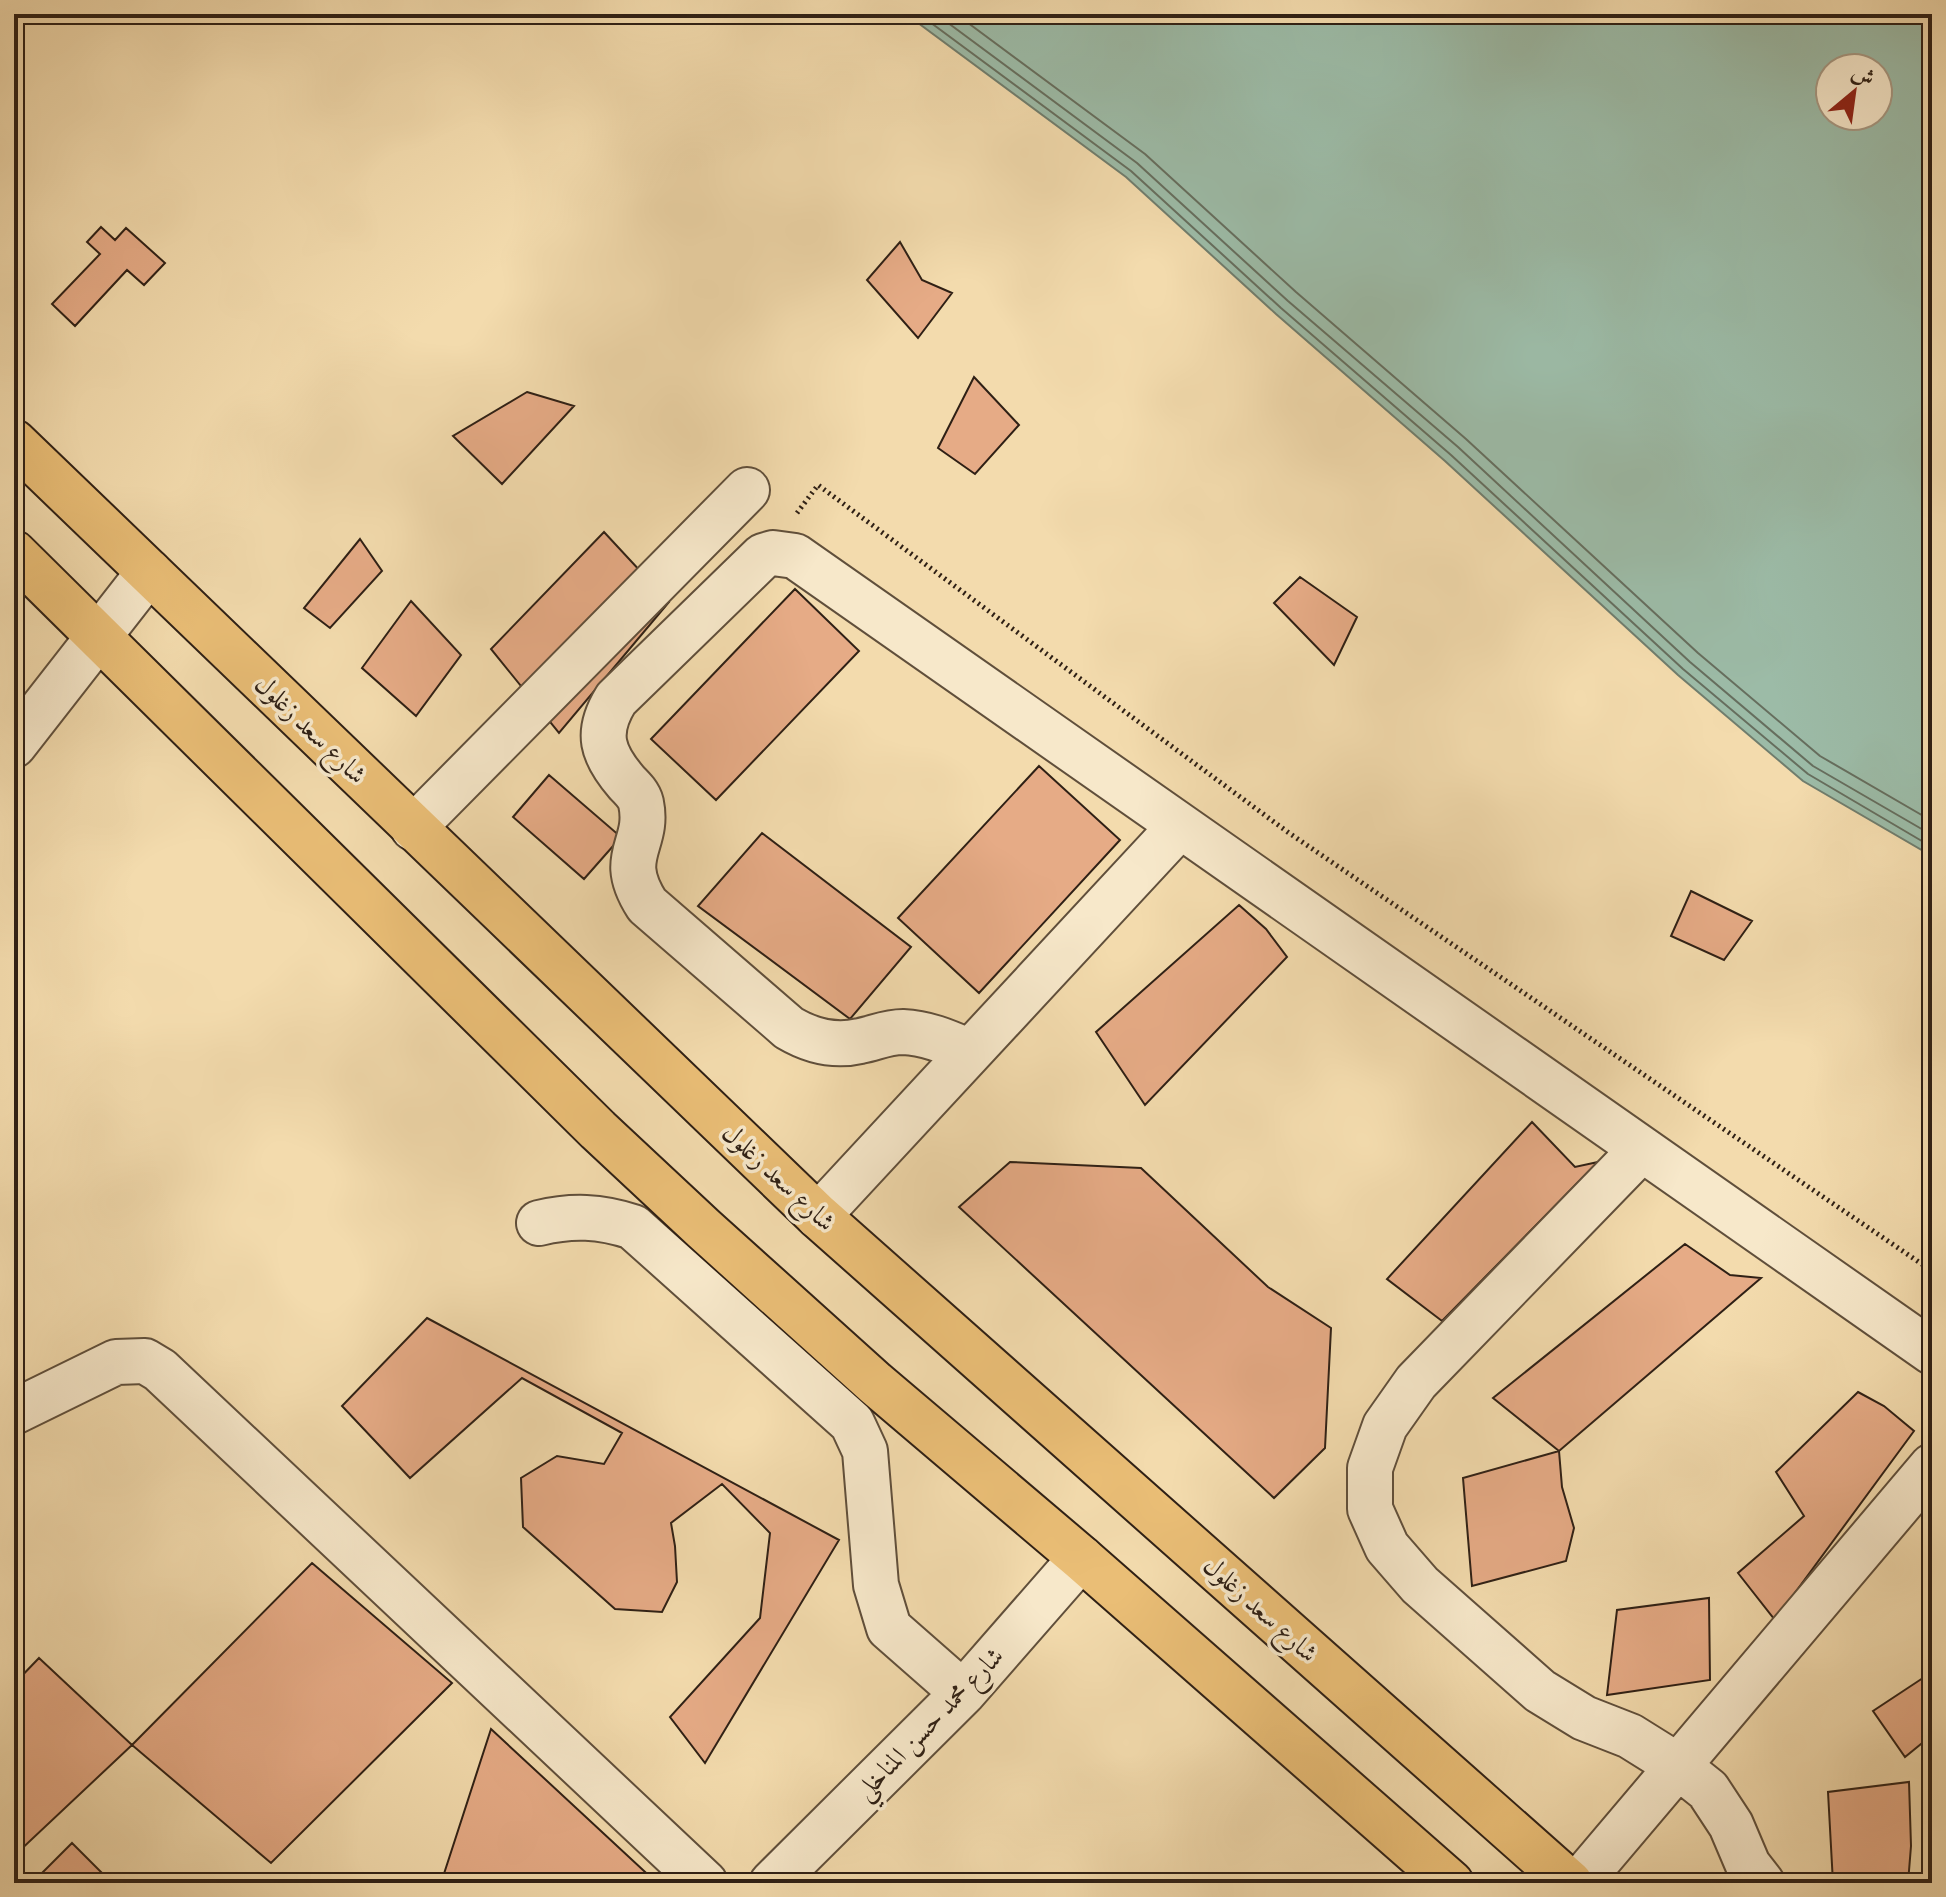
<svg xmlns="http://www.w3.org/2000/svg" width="1946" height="1897" viewBox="0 0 1946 1897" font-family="'Libre Bodoni',Amiri,serif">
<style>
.water{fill:#9cbba7;stroke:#707d6d;stroke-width:2;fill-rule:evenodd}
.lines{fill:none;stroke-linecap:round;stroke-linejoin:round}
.shore{stroke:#666e5e;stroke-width:2}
.building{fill:#e6ab86;stroke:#2f2015;stroke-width:2}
.minor-casing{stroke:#604f3b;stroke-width:48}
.major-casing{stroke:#2f2015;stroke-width:48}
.path{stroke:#2f2015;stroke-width:5;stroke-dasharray:2 4;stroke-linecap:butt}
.minor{stroke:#f7e8ca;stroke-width:44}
.major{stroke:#eabe76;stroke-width:44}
.labels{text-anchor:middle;stroke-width:7;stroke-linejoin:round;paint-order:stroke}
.street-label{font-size:26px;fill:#2f2015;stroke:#f7e8ca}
</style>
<rect width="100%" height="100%" fill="#f3dbad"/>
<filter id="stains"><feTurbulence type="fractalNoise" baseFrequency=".0025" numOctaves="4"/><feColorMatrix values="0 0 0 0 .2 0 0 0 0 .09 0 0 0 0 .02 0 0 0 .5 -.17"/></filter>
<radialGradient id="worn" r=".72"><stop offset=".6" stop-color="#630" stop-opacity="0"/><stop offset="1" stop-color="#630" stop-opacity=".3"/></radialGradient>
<path class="water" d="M906,14H1932V856L1803,781L1678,675L1445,461L1276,314L1126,177ZM1830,68H1878V116H1830Z"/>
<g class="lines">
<path class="shore" d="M919,14L1131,171L1281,308L1451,455L1683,669L1808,774L1932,847
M936,14L1137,163L1288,301L1458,447L1690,662L1813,766L1932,835
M956,14L1145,154L1296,292L1466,439L1698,653L1820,756L1932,821"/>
</g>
<path class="building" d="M101,227L115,240L126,228L165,263L144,285L127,270L75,326L52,304L100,254L87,242Z
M900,242L922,280L952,293L918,338L867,280Z
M974,377L1019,425L975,474L938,448Z
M527,392L574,406L502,484L453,436Z
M604,532L669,602L559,733L491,649Z
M360,539L382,571L330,628L304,608Z
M1300,577L1357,617L1334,665L1274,603Z
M795,589L859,651L716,800L651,739Z
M411,601L461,655L416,716L362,668Z
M1039,766L1120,840L979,993L898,918Z
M549,775L621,837L584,879L513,817Z
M762,833L911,947L850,1019L698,906Z
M1691,891L1752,921L1724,960L1671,936Z
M1239,905L1266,929L1287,957L1145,1105L1096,1032Z
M1532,1122L1575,1167L1598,1162L1442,1321L1387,1279Z
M1010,1162L1141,1168L1268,1287L1331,1328L1325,1448L1274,1498L959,1207Z
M1685,1244L1730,1275L1761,1278L1559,1451L1493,1398Z
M427,1318L839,1540L705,1763L670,1717L760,1618L770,1533L722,1484L671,1523L675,1546L677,1582L662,1612L615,1609L523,1527L521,1478L557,1456L604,1464L622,1433L522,1378L410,1478L342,1406Z
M1858,1392L1884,1406L1914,1431L1775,1620L1738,1573L1804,1516L1776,1472Z
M1559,1451L1562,1487L1574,1528L1566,1561L1472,1586L1463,1478Z
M312,1563L452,1683L271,1863L132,1745Z
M1709,1598L1710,1680L1607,1695L1617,1610Z
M39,1658L132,1745L14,1856V1684Z
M1932,1672V1735L1905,1757L1873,1711Z
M491,1729L657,1883H441Z
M1909,1782L1911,1846L1908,1883H1833L1828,1792Z
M72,1843L112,1883H32Z"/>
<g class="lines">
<g class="minor-casing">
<path id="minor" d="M14,745L149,572
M413,828L747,490
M968,1051C947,1042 927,1033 903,1032C887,1032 875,1038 860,1041C834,1047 811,1041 789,1028L647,905C615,855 650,846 641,803C639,795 633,789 627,783C602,754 595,733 616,699L763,556L773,553L795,556L1932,1352
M1641,1150L1416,1382L1385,1426L1370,1468V1509L1387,1547L1420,1585L1540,1691L1584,1718L1630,1736L1678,1766L1708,1790L1731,1825L1748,1865L1762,1883
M818,1216L1179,827
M539,1223C572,1215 600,1216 633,1227L852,1423L865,1451L876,1585L889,1628L963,1693
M14,1412L116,1362L145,1361L160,1370L705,1883
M772,1883L963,1693L1081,1558
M1579,1883L1932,1466"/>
</g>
<g class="major-casing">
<path id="major" d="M14,442L818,1216L1570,1883
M14,553L598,1130L704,1229L875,1383L1081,1558L1451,1883"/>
</g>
<path class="path" d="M797,513L818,485L1289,833L1932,1271"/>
<use href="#minor" class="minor"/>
<use href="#major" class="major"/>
</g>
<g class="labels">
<g class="street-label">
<text transform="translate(311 729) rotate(44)" y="9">شارع سعد زغلول</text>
<text transform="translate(779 1177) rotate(43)" y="9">شارع سعد زغلول</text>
<text transform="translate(1261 1609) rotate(42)" y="9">شارع سعد زغلول</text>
<text transform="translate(929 1723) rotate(-46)" y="9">شارع محمد حسن المناخلي</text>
</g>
</g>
<rect width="1946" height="1897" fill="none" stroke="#f3dbad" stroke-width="48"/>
<rect x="16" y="16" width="1914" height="1865" fill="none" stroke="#2f2015" stroke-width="4"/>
<rect x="24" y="24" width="1898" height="1849" fill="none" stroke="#2f2015" stroke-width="2"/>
<g transform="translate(1854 92) rotate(29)"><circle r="38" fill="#f7e8ca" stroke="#a79882" stroke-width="2"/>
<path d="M0-6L14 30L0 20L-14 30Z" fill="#8f2418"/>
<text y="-12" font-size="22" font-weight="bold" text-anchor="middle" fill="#2f2015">ش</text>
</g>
<rect width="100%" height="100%" filter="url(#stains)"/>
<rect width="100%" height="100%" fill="url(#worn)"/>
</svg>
